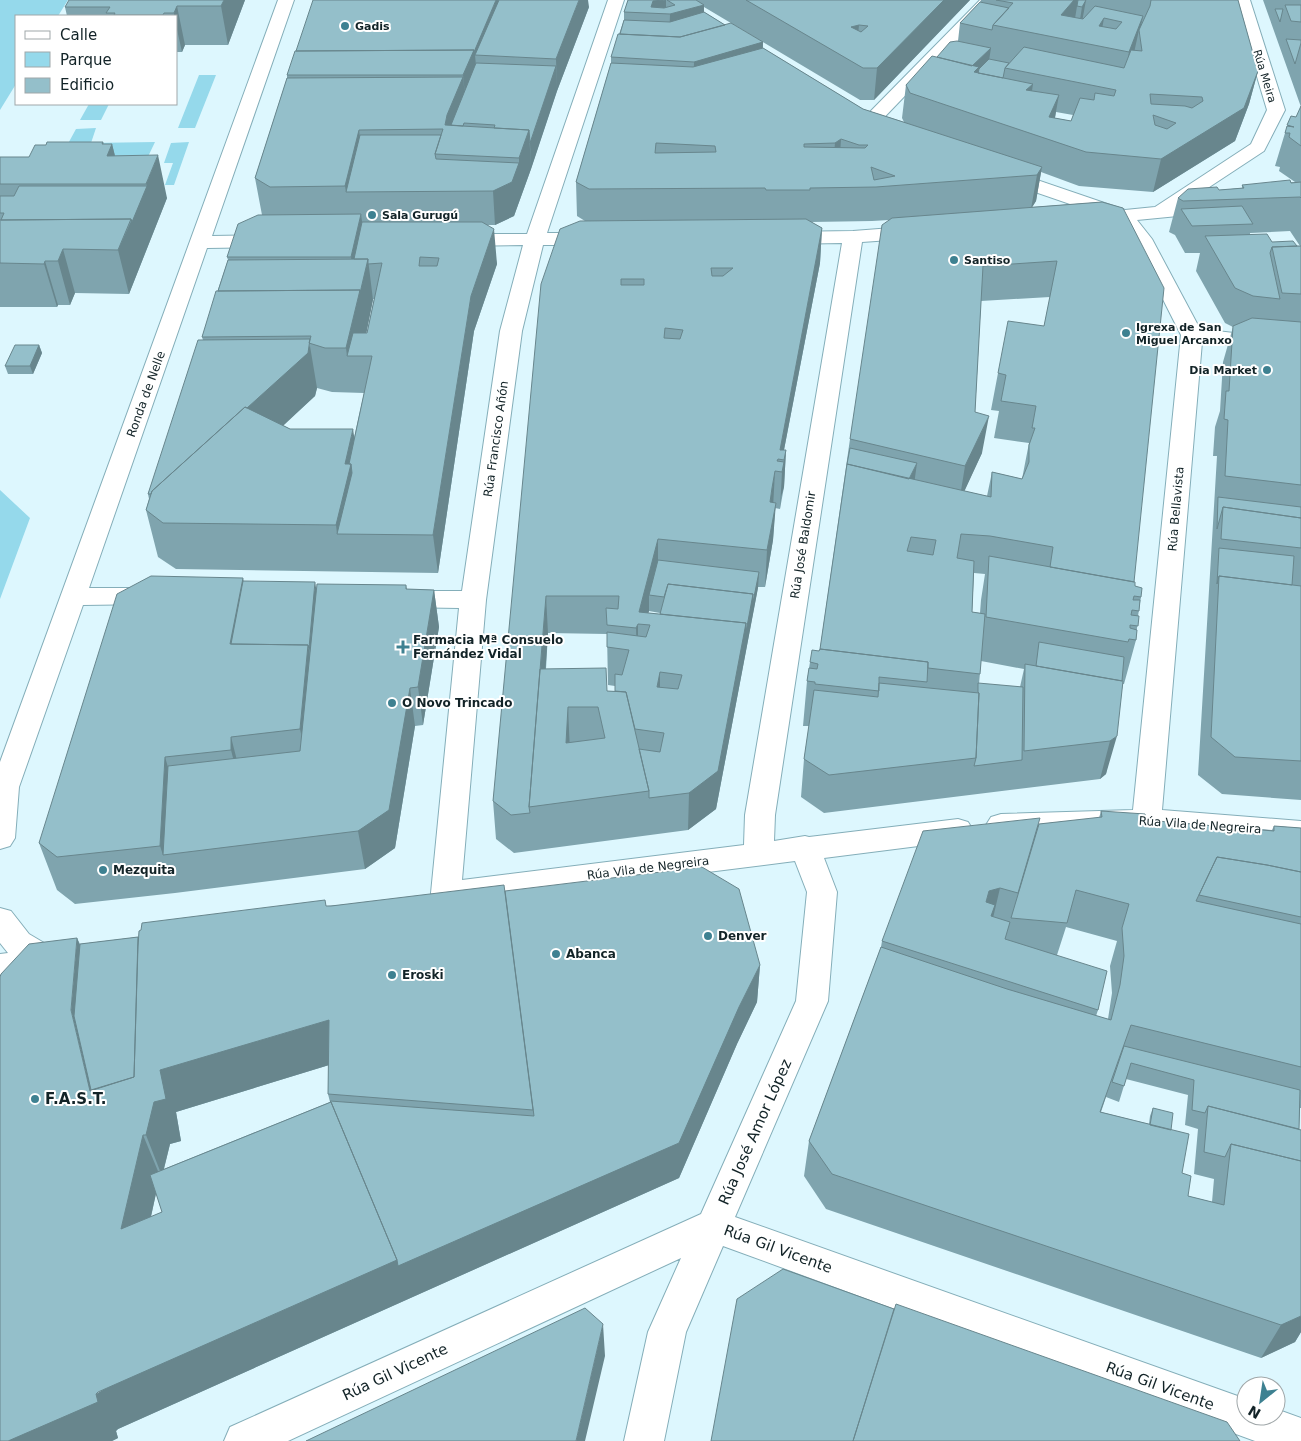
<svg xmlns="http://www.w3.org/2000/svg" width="1301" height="1441" viewBox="0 0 1301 1441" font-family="'DejaVu Sans',sans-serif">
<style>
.green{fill:#95d9eb}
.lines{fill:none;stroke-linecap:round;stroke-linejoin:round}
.minor-casing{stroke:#84aeb9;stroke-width:2}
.minor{fill:#fff;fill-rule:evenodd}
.wall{fill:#7fa4ae;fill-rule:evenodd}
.shaded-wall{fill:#68868d}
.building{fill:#94bfca;stroke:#68868d;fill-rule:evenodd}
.poi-dot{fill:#3e8191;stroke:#fff;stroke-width:2}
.labels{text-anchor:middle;stroke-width:4;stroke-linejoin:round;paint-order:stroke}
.far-poi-label{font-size:11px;font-weight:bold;fill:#122327;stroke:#fff;text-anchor:start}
.far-street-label{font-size:11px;fill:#122327;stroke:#fff}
.street-label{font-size:12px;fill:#122327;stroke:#fff}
.poi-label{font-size:12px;font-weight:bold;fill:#122327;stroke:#fff;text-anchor:start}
.near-poi-label{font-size:15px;font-weight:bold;fill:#122327;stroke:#fff;text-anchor:start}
.near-street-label{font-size:15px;fill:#122327;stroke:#fff}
</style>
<rect width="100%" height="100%" fill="#ddf7fe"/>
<path class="green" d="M0,0H68L58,16H16V84L0,110Z
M199,75H216L195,128H178Z
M89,104H109L101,120H80Z
M96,128L91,143L155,142L145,163L58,162L76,129Z
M189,142L174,185H165L173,163H164L171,143Z
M0,490L30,518L0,599Z"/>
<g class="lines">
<g class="minor-casing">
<path id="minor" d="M278,0H294L212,236L268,235L275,237L278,241L275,245L268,247L207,248L89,588H152L161,590L165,596L161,602L152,604L83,605L19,787L15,838L10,846L0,849V762Z
M608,0H624L547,233H593L600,235L603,239L600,243L593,245H543L522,331L486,600L462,880L744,845L745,815L842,243L784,244L777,242L774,238L777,234L784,232L853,231L918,226L925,228L928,232L925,236L918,238L862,242L775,815L774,841L805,836L809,837L958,819L968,822L973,830L968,838L958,841L824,858L837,892L828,1001L735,1217L1246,1399V1416H1276V1409L1301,1418V1441H1255L723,1246L686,1332L664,1441H624L648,1332L681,1258L288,1441H224L230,1427L701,1214L796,1001L807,892L795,861L467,902L458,899L457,901L446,905L435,901L431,893L459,608L397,607L388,605L384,599L388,593L397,591H462L500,331L523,245L459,246L452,244L449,240L452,236L459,234H527Z
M980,0H997L873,129L867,130L861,129L858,125L861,121Z
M1234,0H1250L1285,110L1264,151L1182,205L1212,202L1219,204L1222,208L1219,212L1137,220L1152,239L1200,329L1301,341V353L1202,342L1162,810L1301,821V843L1147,831L1001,836L991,833L986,825L991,817L1001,814L1133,810L1181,335L1133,240L1119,222L1103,221L1100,217L1102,215L997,179L995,175L997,171L1004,169L1011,171L1125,210L1155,207L1251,144L1267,110Z
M0,908L11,911L29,934L56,950L61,959L56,968L0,980V954L8,953L0,943Z"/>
</g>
<use href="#minor" class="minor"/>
</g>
<path class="wall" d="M245,0L228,45H185L182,52H176V16H67L65,7Z
M628,0H970L874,100H860L704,7V12L725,25L763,42V48L863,109L904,122L902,118L906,85L937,57L958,41L960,23L980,2L981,0H1238L1258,71L1249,104L1235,141L1153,192L1079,186L1041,172L1036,201L1032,207L1102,202L1134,582L1135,586L1141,597L1138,616L1136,640L1124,684H1123L1106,774L1100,779L824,813L801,797L804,759L809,726H803L807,681L810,662L820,649L850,439L889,220L872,221L811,222L822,228L820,263L784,450H786L784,487L780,509L775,508L773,540L765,587H758L716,809L688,830L514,853L496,839L493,801L585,221L577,216L576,182L611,63V57L624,20V12ZM1056,112L1073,115L1071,121L1055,118ZM1050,297L1044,326L998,373L991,410L999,411L994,438L1029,443L1022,479L992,472L987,496L964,491L982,453L975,412L981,301ZM974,573L985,574L981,600L980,613L972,612ZM649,611L660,613V614L648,613ZM548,633L607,634L608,685L615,686V691H607L546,669ZM981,661L1024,669L1020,687L979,684Z
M1263,0H1301V800L1222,794L1198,775L1217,456H1213L1215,427L1220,411L1223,362L1233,327L1225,323L1196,271L1200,253H1185L1175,235L1169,232L1178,198L1219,190L1242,188V185L1295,182L1279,171L1280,167L1275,166L1285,133L1291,116L1296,117L1301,107ZM1290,231L1300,246L1272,242L1250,235V233Z
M589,7L557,91L531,169L514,216L495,225H488L497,264L474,331L438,573L176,569L158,557L146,510L149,499L148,494L203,340L202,337L228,260L227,257L262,215L255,178L287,78V75ZM373,299H374L367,333H366ZM317,388L332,392L364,393L354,438L290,429L283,425L315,396Z
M103,142L104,144H112L115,156L167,198L129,294L75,293L70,305H58L57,307H0V157H29L46,145Z
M39,345L42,353L33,374H8L5,366Z
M243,578V581L316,591L406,585L407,589L434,590L439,627L423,725L415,726L395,848L365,869L175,893L75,904L57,890L39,843Z
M1101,811L1146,820L1272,830L1274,826L1301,828V1108H1300L1299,1129L1301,1130V1332L1295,1342L1261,1358L826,1209L804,1176L809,1141L881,947L882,941L1039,824L1099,818ZM1066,927L1117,941L1110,966L1112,993L1108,1019L1096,1016L1098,1010L1057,955ZM1126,1079L1188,1095L1185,1125L1198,1129L1194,1174L1214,1179L1212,1202L1188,1196L1182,1173L1171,1130L1153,1108L1150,1116L1149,1124L1101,1112L1106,1097L1119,1102Z
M505,891L760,965L757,1002L737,1044L679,1178L406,1300L118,1429L116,1431L118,1438L112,1441L77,938L80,944L138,937L327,906ZM329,1065L328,1094L330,1102L164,1169L170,1144L181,1141L176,1112ZM156,1193L162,1212L151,1217Z"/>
<path class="shaded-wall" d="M224,0H245L228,45L221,6Z
M496,0H501L475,55L478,87L467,115L463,75Z
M579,0H588L589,7L557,91L556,59Z
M666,0V14L651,7L653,1Z
M944,0H970L874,100L877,68Z
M1074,0H1078L1073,31L1061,15Z
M1086,0L1082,22L1078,32L1082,7Z
M704,5V36L763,42L761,80L693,100L694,62L669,42L670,14Z
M177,6L185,45L182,52L176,25V16H174V13Z
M1143,16L1139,35V30L1132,62L1122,90L1129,52Z
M1104,18L1099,46V26Z
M859,25L856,56L851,27Z
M991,48L987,73L966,72Z
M556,66L557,91L531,169L530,143Z
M1258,71L1249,104L1235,141L1153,192L1161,159Z
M463,77L467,115L457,139L445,125L447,115Z
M1033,84L1028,117L1026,90Z
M1059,95L1053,128L1049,117Z
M359,130L364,169L346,192L345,186Z
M529,130L531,169L514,216L495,225L493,191L519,163V158Z
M841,139L839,173L832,176L835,143Z
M112,144L122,184L107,156Z
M158,155L167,198L129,294L118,250L147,186L146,184Z
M1042,167L1036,201L1031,209L1037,175Z
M361,214L367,257L356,293L351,257Z
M822,228L820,263L782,460L780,450Z
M494,229L497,264L474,331L438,573L433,535L471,296Z
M63,249L75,293L70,305L58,261Z
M368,259L373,300L366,335L360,293Z
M45,261L58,305L57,307L44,264Z
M360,290L366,335L347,356L346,348Z
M39,345L42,353L33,374L30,366Z
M310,346L317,388L315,396L179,523L152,494Z
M989,416L982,453L959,503L965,466Z
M353,429L360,475L337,534L336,525L345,464Z
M786,450L784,487L781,497L784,460Z
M784,462L781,499L780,509L782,472Z
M917,463L913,492L906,486Z
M775,471L773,508L770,502Z
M776,503L773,540L765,587L767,550Z
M658,539V577L649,595V611L645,624L639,612Z
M759,572L758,588L716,809L688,830L689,793L746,623L753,594Z
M243,578L253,625L249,647L230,644Z
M315,582L323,626L318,692L309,648Z
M434,590L439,627L423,725L418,687Z
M546,596L548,633L536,806L530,807Z
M638,624V661L637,666L636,628Z
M308,645L317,692L310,776L300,729Z
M660,672V710L657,687Z
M410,688L415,726L395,848L365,869L358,831Z
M568,707L570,752L566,743Z
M1117,736L1106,774L1100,779L1110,741Z
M231,737L243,784V797L231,750Z
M165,757L179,804L163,855L160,846Z
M1000,888L990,931L986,902L989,891Z
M77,938L94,981L160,1070L329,1020L339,1062L176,1112L181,1141L170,1144L162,1176L146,1135L90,1091L71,1010Z
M760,965L757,1002L737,1044L679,1178L406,1300L118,1429L116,1431L118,1438L112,1441H8L96,1394L739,1007Z
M143,1135L160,1176L139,1269L121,1229Z
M1301,1316V1332L1295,1342L1261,1358L1281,1325Z
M603,1324L605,1356L585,1441H576Z"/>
<path class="building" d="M69,0H224L221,6H177L174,13H164L163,15H114L115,13H106L110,7H65Z
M313,0H496L474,52V50L296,51Z
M499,0H579L556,59L475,55Z
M628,0H663L653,1L651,7L664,8L675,5L667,0H696L704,5L670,14L624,12Z
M746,0H944L877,68H863ZM859,25L868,26L861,32L851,27Z
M996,0H1074L1061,15L1083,19L1095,6L1143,16L1129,52L993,25L1013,3ZM1104,18L1122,22L1116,29L1099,26Z
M1078,0H1086L1082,7L1077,6Z
M1151,0H1238L1258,71L1244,108L1161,159L1086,152L910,93L906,85L932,56L979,67L974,72L1033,84L1026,90L1059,95L1049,117L1071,121L1080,98L1094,100L1095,93L1114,96L1116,90L1005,68L1024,47L1124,68L1131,50L1142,51L1139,30L1150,6ZM1150,94L1202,97L1203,101L1192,108L1185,106L1151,104ZM1153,115L1176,123L1167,129L1155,125Z
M980,2L1009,8L993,25L992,30L960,23Z
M1285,5H1301V22L1291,21Z
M1275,9H1283L1280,22Z
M704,12L725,25L680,37L620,34L624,20L670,22Z
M731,23L763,42L694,62L611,57L618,34L680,37Z
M1286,39L1301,40V43L1295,64Z
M957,41L991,48L972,66L937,57L950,42Z
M763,48L863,109L1042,167L1037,175L876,187L810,188V190H766L765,188L589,189L576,182L611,63L693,67ZM841,139L859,145H868L865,148L804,147V144L835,143ZM656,143L715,146L716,152L655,153ZM871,167L895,176L874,180Z
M474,50L463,75H287L295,51Z
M989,59L1009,63L1005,68L1003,78L978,73L979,69Z
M476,63L556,66L530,143L529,130L494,128L495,125L464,123L463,126L451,125Z
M463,77L447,115L445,125L529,130L519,158L435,154L443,129L359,130L345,186L270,187L255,178L287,78Z
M1301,106V146L1289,137L1290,133H1285L1287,126L1294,127L1287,125L1291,116L1296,117Z
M360,135H441L435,154L436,159L519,163L512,182L493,191L346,192Z
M47,142H103L102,144H112L107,156L158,155L146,184H0V157H29L35,145H46Z
M1290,180L1291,183L1301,182V198L1300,197L1183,201L1178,198L1188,189L1217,187L1219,190L1244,188L1242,185Z
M19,186H147L132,222L131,219L1,220L4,213H0V196H14Z
M1102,202L1123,208L1164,288L1134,582L1050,567L1053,547L990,536L961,534L957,558L974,561L972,612L985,614L980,674L928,668V662L820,649L847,464L991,497L992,472L1022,479L1029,462V445L1035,428H1032L1036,406L1001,401L1006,375L998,373L1008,321L1044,326L1057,261L983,266L975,412L989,416L965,466L850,439L882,225L892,218ZM911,537L936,540L933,555L907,551Z
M1242,206L1253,224L1192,226L1181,209Z
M361,214L351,257H227L238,224L258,215Z
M131,219L118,250L63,249L58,261H45L44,264L0,263V220Z
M806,219L822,228L780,450H786L784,460L778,459L777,461L784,462L782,472L775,471L772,488L770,502L776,503L767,550L658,539L639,612L746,623L718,771L689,793L649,798V791L639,749L660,752L664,733L635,729L626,692L615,691V674L622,675L629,650L607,647V632L646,637L650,625L638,624L636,628L607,625L606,608L618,609L619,596H546L529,807L530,813L511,815L493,801L541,284L560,229L580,221ZM711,268H733L723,276H712ZM621,279H644V285H621ZM665,328L683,330L680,339L664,338ZM660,672L682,675L678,689L657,687Z
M362,222H482L494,229L471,296L433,535L337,534L352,473L351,464H349L372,356H347L353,333H367L382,263L368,264V259H354ZM420,257L439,258L437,266H419Z
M1267,234L1272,242L1293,241L1297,246L1272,247L1270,253L1280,299L1253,296L1235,288L1205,236Z
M1301,246V294L1282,293L1272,247Z
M368,259L360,293V290L218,291L228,260Z
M360,290L346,348H325L309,343L311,336L202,337L216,291Z
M1252,318L1301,322V485L1225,476L1228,420L1224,419L1226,391H1229L1233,326Z
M310,339L308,353L247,408L245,407L152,491L151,494H148L198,340Z
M15,345H39L30,366H5Z
M245,407L290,429H353L345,464H351L336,525L163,523L146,510L152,491Z
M850,448L917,463L909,479L847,464Z
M1218,497L1301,507V518L1223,507L1217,529Z
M1223,507L1301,518V548L1221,539Z
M1219,548L1294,556L1292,585L1219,576L1217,584Z
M989,556L1135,582V586L1142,588L1141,597L1134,596L1133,600H1140L1139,611L1132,610L1131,615L1139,616L1138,626L1130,625V628L1137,630L1136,640L1129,639L1128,642L986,617Z
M658,560L759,572L752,607L753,594L668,584L664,597L649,595Z
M151,576L243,578L230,644L308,645L300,729L231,737V750L165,757L160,846L57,857L39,843L117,594Z
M1219,576L1301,586V761L1235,757L1211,737Z
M243,581L315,582L309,648L308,645L231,644Z
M317,584L406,585V589L434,590L418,687L410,688L389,810L358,831L163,855L168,766L300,751Z
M668,584L753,594L746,632V623L660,614Z
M1039,642L1124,657L1122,681L1036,666Z
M820,649L928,662L927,682L879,677V691L815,684V682L807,681L809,668L817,669L818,664L810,662L812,650L819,651Z
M1025,664L1123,681L1117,736L1110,741L1024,751Z
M606,668L607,691L626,692L649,791L529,807L540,669ZM568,707H598L605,738L566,743Z
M879,683L979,693L976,758L829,775L804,759L814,690L878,697Z
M978,683L1023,687L1022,760L974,766L976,758L979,693L978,692Z
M1101,811L1145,814L1146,820L1203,825L1274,831V826L1301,828V872L1267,865L1217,857L1196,901L1301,924V1067L1131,1025L1100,1112L1189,1134L1182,1173L1191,1176L1188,1196L1224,1205L1231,1144L1301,1161V1316L1281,1325L832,1174L809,1141L881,947L1007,989L1111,1020L1120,985L1124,956L1122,928L1129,904L1076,890L1067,923L1011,918L1039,824L1102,817Z
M1040,818L1018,893L1000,888L989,891L986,902L995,905L991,916L1010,922L1005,939L1107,971L1098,1010L882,941L923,831Z
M1217,857L1267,865L1301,872V917L1199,895Z
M702,867L739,889L760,965L739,1007L679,1143L398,1266L397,1260L331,1102L330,1101L534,1116L505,891Z
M504,885L533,1110L328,1094L329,1020L160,1070L166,1099L154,1102L146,1135H143L121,1229L162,1212L150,1175L331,1102L397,1260L98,1392L96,1394L98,1402L8,1441H0V977L1,974L29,944L77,938L71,1010L90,1091L134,1077L138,946L139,931L141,930L142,923L325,900L326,906H331Z
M138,937L134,1077L91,1090L74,1016L80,944Z
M1124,1046L1300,1090L1299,1129L1208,1106L1205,1113L1192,1110L1194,1080L1131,1063L1124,1086L1112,1082Z
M1208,1106L1301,1130V1161L1231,1144L1225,1157L1204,1152Z
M1153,1108L1173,1113L1171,1130L1150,1125Z
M783,1269L894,1309L853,1441H711L737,1299Z
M896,1304L1227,1422L1240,1441H853Z
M585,1308L603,1324L576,1441H306Z"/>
<g class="poi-dot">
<circle cx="345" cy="26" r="5"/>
<circle cx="372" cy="215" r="5"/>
<circle cx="954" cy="260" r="5"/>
<circle cx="1126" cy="333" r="5"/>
<circle cx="1267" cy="370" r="5"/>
<path d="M400.5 639.5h5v5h5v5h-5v5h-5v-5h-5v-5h5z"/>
<circle cx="392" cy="703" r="5"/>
<circle cx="103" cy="870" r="5"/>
<circle cx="708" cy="936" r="5"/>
<circle cx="556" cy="954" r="5"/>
<circle cx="392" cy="975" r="5"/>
<circle cx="35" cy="1099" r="5"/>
</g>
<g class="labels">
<g class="far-poi-label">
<text x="355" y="30">Gadis</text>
<text x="382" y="219">Sala Gurugú</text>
<text x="964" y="264">Santiso</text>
<text x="1136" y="331">Igrexa de San<tspan x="1136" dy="13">Miguel Arcanxo</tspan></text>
<text x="1257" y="374" text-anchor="end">Dia Market</text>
</g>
<g class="far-street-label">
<text transform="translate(1265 76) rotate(73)" y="4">Rúa Meira</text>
</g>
<g class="street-label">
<text transform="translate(146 394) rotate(-70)" y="4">Ronda de Nelle</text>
<text transform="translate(496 439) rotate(-82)" y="4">Rúa Francisco Añón</text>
<text transform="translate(1176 509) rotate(-85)" y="4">Rúa Bellavista</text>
<text transform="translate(803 545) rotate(-81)" y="4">Rúa José Baldomir</text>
<text transform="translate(1200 825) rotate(4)" y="4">Rúa Vila de Negreira</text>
<text transform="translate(648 868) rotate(-7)" y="4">Rúa Vila de Negreira</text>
</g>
<g class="poi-label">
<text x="413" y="644">Farmacia Mª Consuelo<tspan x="413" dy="14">Fernández Vidal</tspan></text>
<text x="402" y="707">O Novo Trincado</text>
<text x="113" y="874">Mezquita</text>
<text x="718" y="940">Denver</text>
<text x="566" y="958">Abanca</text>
<text x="402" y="979">Eroski</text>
</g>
<g class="near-poi-label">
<text x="45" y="1104">F.A.S.T.</text>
</g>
<g class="near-street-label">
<text transform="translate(755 1132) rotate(-66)" y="5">Rúa José Amor López</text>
<text transform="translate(778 1249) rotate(20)" y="5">Rúa Gil Vicente</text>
<text transform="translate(395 1372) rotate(-25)" y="5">Rúa Gil Vicente</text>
<text transform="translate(1160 1386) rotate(20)" y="5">Rúa Gil Vicente</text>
</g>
</g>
<rect x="15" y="15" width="162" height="90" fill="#ffffff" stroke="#a0a7a9"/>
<rect x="25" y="31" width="25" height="8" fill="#ffffff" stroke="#a0a7a9"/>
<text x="60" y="40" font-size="15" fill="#122327">Calle</text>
<rect x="25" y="52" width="25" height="15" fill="#95d9eb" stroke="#a0a7a9"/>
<text x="60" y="65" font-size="15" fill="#122327">Parque</text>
<rect x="25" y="78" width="25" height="15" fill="#94bfca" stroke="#a0a7a9"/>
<text x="60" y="90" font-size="15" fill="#122327">Edificio</text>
<g transform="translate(1261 1401) rotate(210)"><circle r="24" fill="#ffffff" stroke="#a0a7a9"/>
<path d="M0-4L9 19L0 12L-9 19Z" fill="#3e8191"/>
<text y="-8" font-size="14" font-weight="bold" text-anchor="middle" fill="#122327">N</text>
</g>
</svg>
